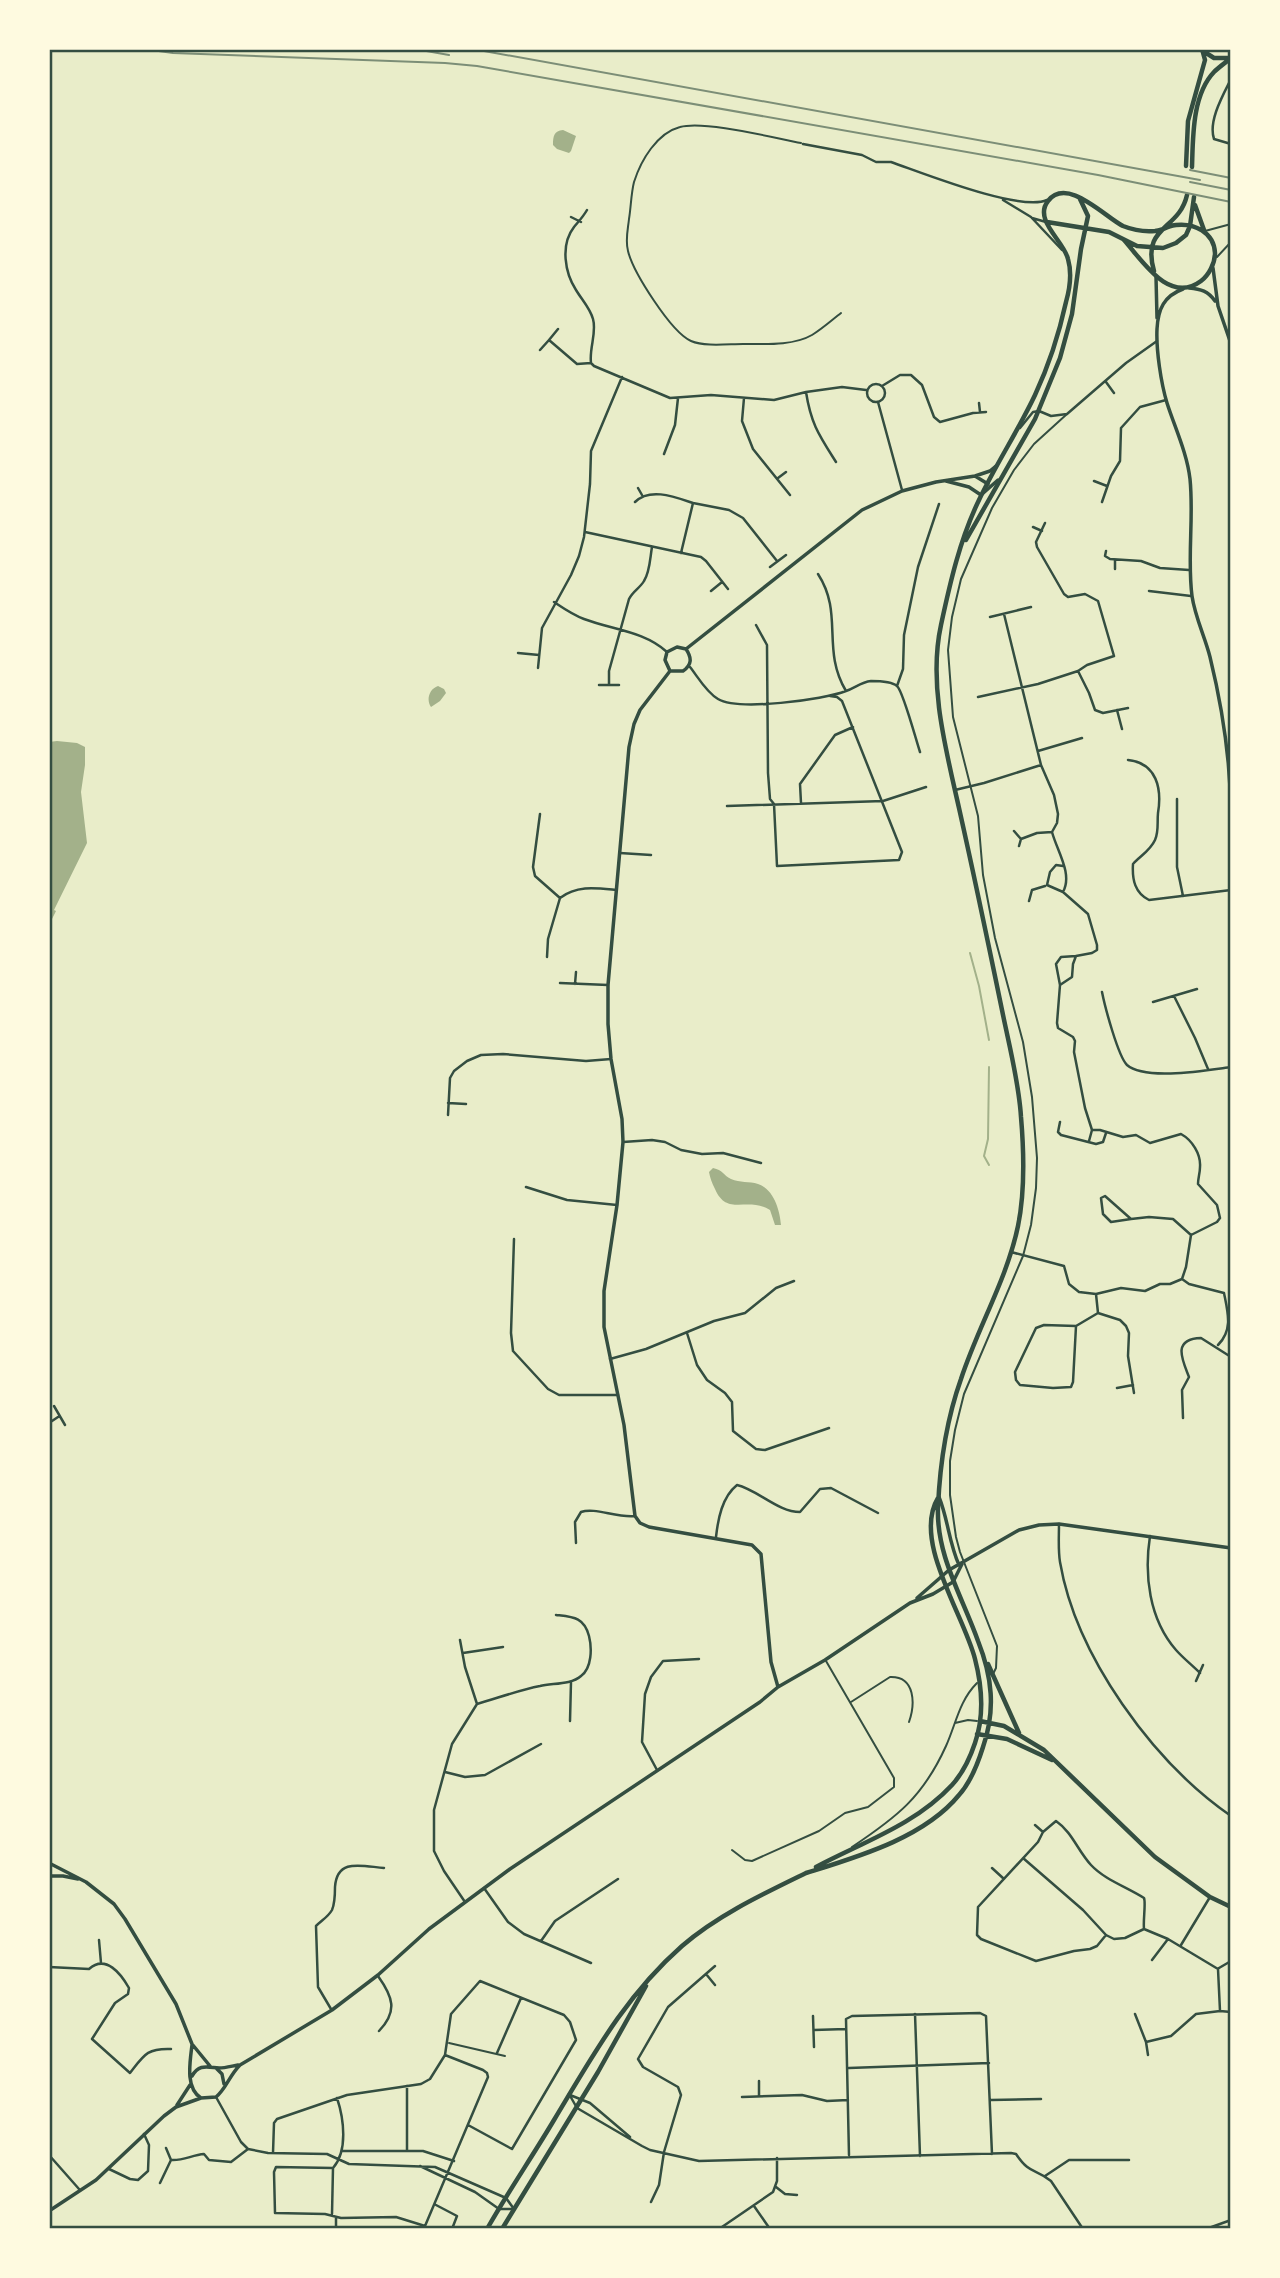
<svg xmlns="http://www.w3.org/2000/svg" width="1280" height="2278" viewBox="0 0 1280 2278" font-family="Poppins,sans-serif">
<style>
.water{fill:#a3b18a}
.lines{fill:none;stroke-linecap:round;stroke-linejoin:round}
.stream{stroke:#a3b18a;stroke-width:2}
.service{stroke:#344e41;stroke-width:2}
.pedestrian{stroke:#344e41;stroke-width:2}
.minor{stroke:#344e41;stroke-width:2.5}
.tertiary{stroke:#344e41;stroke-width:3.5}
.secondary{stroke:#344e41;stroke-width:3.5}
.primary{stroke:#344e41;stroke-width:4.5}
.rail{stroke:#7c8e77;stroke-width:2}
.neatline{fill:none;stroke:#344e41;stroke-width:2.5}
</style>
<rect width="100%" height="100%" fill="#e9edc9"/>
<path class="water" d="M563,130L576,136L571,151L569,153L557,149L553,145C553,136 554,131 563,130Z
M438,686L444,689L446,693L440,701L431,707C426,700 429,689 438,686Z
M57,741L77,743L85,747V765L81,792L87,843L54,910L56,911L49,925V742Z
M713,1168C723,1170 723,1175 731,1179C740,1183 749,1181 758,1184C774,1189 780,1211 781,1225H775L770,1210C747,1196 727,1217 715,1189C712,1183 710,1178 709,1172Z"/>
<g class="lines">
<path class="stream" d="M970,953L979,986L989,1040
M989,1165L984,1156L988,1139L989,1067"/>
<path class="service" d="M801,143C774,138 704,120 680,127C657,133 641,160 634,182C631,194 631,207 629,219C628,229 625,240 628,251C633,272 671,332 691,341C705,347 728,344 743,344C764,344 793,346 812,335C822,329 832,320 841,313
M1205,231L1231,224
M1217,257L1231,242
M993,1674L996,1668L997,1646L960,1552L956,1537L950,1495V1461L955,1430L964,1394L1023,1256L1031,1225L1036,1188L1037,1158L1032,1097L1023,1042L995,938L983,875L978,816L953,717L948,650L952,617L961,579L992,508L1014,470L1034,444L1067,414
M851,1702L890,1677C916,1676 915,1705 909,1722
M955,1723L968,1720L977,1721
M852,1847C897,1817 923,1797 946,1746C956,1724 959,1701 977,1683
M732,1850L745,1860L752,1861L819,1831L845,1813L868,1807L894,1787V1778L826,1661"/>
<path class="pedestrian" d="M449,2043L505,2056"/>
<path class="minor" d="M1231,79C1223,95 1208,121 1214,139L1231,144
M803,144L862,155L876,162H891C923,173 1020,212 1047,200
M1003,200L1031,217L1062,250
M587,210C583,217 579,221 574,227C560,245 565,273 576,290C582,300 590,308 593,319C597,333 589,348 591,363L594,366L670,398L711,395L774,400L806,392L842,387L866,390
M571,217L581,222
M1032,218L1046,222
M558,329L549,340L577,364L591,363
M540,350L549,340
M1106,382L1114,393
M867 393a9 9 0 1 1 18 0a9 9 0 1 1-18 0Z
M882,386L900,375H911L922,385L934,417L940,422L973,413L986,412
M806,392C811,424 819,435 836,462
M744,398L742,421L753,449L790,495
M878,402L902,490
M979,403L980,412
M1020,428L1033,412L1039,411L1051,416L1067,414L1126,363L1157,341
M664,454L675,425L678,398
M778,478L786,472
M1094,481L1107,486
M638,488L642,495
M635,502C650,487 675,497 693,503
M1102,502L1111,476L1120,461L1121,428L1140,407L1166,400
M1033,527L1042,531
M585,532L701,557L706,561L728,589
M1106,551L1105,556L1110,559L1141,561L1160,568L1189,570
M681,553L693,503L729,510L743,518L777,561
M770,567L786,555
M1115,569V560
M818,574C844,614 821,649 846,691
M711,591L722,582
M1149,591L1191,596
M554,602C563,608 573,615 584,619C613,630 644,631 667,652
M1004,614L1041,765L1054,795L1058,814L1057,823L1052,832C1057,851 1073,874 1063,892
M990,617L1031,607
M756,625L767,645L768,773L770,799L774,804L777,866L899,860L902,852L842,701L837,697L830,696
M518,653L539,655
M690,667C698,677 706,692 718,699C738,711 823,700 846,691C855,688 861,682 871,681C878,681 891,681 897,686C903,691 916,740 920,752
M538,668L542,628L571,575L579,556L584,537L590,484L591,451L622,377
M1078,671L1089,693L1095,710L1103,713L1128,708
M599,685H619
M609,685V671L629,599C633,591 640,588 644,581C650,572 650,558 652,547
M897,686L903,669L904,635L918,567L939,504
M978,697L1038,684L1078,671L1087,665L1114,656L1098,601L1085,594L1068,597L1064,594L1037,547L1036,542L1045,523
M1117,710L1122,729
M1038,751L1082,738
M1128,760C1157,763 1162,789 1158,813C1157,823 1159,831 1155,840C1150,851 1140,856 1133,864C1132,880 1135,893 1149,900L1231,890
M955,790L984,783L1041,765
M1177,799V867L1183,896
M801,803L800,784L835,735L853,727
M727,806L883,801L926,787
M540,814L533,867L535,876L560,898L548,939L547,957
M1014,831L1021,839L1019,846
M1021,839L1037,833L1052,832
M620,853L651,855
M560,898C577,885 596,888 616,890
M1029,901L1032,890L1045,886
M1076,956L1061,957L1056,964L1060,985L1057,1023L1058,1028L1073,1037L1075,1041L1074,1052L1085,1108L1092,1130L1089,1141
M560,983L608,985
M575,984L576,972
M1060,985L1072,977L1073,964L1076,956L1092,953L1097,950V945L1088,914L1063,892L1047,885L1050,872L1056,865L1063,866
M1102,992C1105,1007 1118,1056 1127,1065C1145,1081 1208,1070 1231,1067
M1174,996L1195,1038L1208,1069
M1153,1002L1197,989
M448,1103L466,1104
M448,1115L450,1078L454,1071L467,1061L481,1055L503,1054L586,1061L611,1059
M1060,1122L1058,1132L1061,1135L1096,1144L1103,1142L1106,1133
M623,1142L652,1140L665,1142L681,1150L702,1154L723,1153L761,1163
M526,1187L567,1200L617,1205
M1131,1219L1111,1222L1103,1214L1101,1198L1105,1196L1131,1219L1149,1217L1173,1219L1191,1235
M514,1239L511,1333L513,1351L548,1389L559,1395H618
M1011,1252L1064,1266L1069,1284L1079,1292L1096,1294L1121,1288L1145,1291L1160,1284H1170L1182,1279L1186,1267L1191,1235L1217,1222L1220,1218L1217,1205L1198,1184C1198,1178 1200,1173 1200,1167C1201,1154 1192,1140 1181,1134L1150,1143L1136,1135L1123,1137L1100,1130H1092
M1182,1279L1189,1284L1224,1293C1228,1313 1233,1330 1218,1345
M1098,1313L1120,1320L1126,1326L1129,1333L1128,1356L1134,1393
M1076,1326L1073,1382L1071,1387L1053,1388L1020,1385L1016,1380L1015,1372L1036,1328L1044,1325L1076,1326L1098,1313L1096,1294
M687,1333L697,1365L707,1380L725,1393L732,1402L733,1431L756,1449L765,1450L829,1428
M610,1359L646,1349L714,1321L745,1313L776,1288L794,1281
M1117,1388L1133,1385
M54,1406L65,1425
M1183,1418L1182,1390L1189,1377C1183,1361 1171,1339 1201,1338L1231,1357
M49,1423L58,1417
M1059,1524C1059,1537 1058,1550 1060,1562C1076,1656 1153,1762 1231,1816
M1150,1536C1144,1575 1149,1619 1176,1650C1183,1658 1192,1665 1200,1673
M716,1537C718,1519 722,1497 737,1485C758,1490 778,1512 800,1512L820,1489L831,1488L878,1513
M576,1543L575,1522L581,1512C595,1507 616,1518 635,1516
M460,1640L465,1667L477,1704L452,1744L434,1810V1851L444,1871L465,1902
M463,1653L503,1647
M1196,1681L1203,1665
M477,1704C498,1698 519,1690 540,1686C552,1683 571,1685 581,1676C592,1668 592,1648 589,1636C584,1617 573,1617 556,1615
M570,1721L571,1682
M657,1770L642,1742L645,1694L651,1677L663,1661L699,1659
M445,1772L465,1777L485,1775L541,1744
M1035,1825L1043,1832
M1023,1858L1083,1910L1106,1935L1114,1939L1125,1938L1144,1929L1168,1939L1218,1969L1220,2011
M992,1868L1004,1879
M484,1888L508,1922L524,1934L591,1963
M1106,1935L1097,1946L1090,1949L1074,1951L1036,1961L981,1939L977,1935L978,1907L1038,1842L1043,1832L1056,1821C1072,1832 1078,1851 1091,1865C1105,1880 1127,1887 1144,1898C1146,1903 1143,1920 1144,1929
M99,1940L101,1963
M541,1941L555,1921L618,1879
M1181,1945L1210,1897
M1152,1960L1168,1939
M49,1967L89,1969C106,1954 121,1974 129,1988L128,1994L115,2003L92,2039L130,2073C144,2055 147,2048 171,2049
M1219,1968L1231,1961
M706,1974L715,1985
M378,1976C393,1997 398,2011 379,2031
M331,2009L318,1987L316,1926C322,1920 328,1917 332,1910C335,1903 335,1895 335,1887C337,1858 361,1866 384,1868
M915,2014L920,2156
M1135,2014L1146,2042L1148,2055
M813,2016L814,2047
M814,2030L846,2029
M1146,2042L1171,2036L1196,2014L1220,2011L1231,2012
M497,2053L521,1998
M849,2068L989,2063
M569,2094L577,2108L642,2146L650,2150L699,2161L1011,2153L1016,2154C1030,2175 1035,2168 1051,2181L1083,2229
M570,2095L590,2103L630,2137
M759,2096V2081
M216,2097L241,2142L248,2149L268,2153L327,2154L349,2164L435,2167L506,2198L514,2209
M742,2097L802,2095L827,2101L848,2100
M991,2100L1041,2099
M343,2151H423L454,2161
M407,2151V2086
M273,2153L274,2123L277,2119L347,2095L421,2084L430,2079L445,2055L451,2014L480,1981L564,2015L570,2022L576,2040L512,2149L468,2125
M49,2155L79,2189
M849,2155L846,2019L852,2016L980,2013L986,2016L992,2154
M171,2160C183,2161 192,2155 204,2154L209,2160L231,2162L248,2149
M420,2166L475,2192L499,2209H514
M333,2168L276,2167L274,2172L275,2213L325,2214L341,2218L396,2217L425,2226L488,2077L487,2073L483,2070L445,2055
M109,2169L130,2179L138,2180L148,2171L149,2145L144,2134
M1045,2176L1069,2160H1129
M160,2183L171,2160L166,2148
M776,2187L785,2194L797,2195
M651,2202L659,2185L664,2152L681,2095L678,2087L643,2067L638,2059L668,2007L715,1966
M436,2205L457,2216L452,2229
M754,2206L770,2229
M332,2214L333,2168C348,2151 344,2119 337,2098
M164,2229H175
M336,2229V2218
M719,2229L773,2192L777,2181V2158
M1206,2229L1231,2220"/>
<path class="tertiary" d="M1156,277L1157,318
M1183,289C1164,296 1158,309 1157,329C1156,350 1161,383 1167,403C1175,428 1187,453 1190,479C1194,518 1187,558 1192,596C1195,617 1205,637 1210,657C1223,710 1231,766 1231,820
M975,476L988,484
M946,481L969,487L981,495L998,480
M670,671L640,710L634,724L629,747L608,985V1024L611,1059L622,1119L623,1142L617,1205L604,1291V1327L624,1425L635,1516L640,1523L649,1527L752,1545L761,1554L771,1662L778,1687
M670,671L665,660L667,652L677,647L686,649L862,510L902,491L936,482L975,476L990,471L996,466
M670,671H683C692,665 692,658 686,649
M939,1497C948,1519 949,1543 959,1565
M917,1598L949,1570L1019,1530L1039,1525L1059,1524L1231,1548
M49,1863L86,1882L114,1904L125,1919L176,2004L192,2044L210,2066
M49,1863V1874
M49,1876H63L78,1879
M192,2045C190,2062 185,2088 201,2098
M216,2068L222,2074L224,2084
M192,2076C199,2064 206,2067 219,2068C225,2068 232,2066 238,2065
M177,2105L190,2085
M49,2211L96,2180L164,2116L176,2107L201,2098L216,2097C226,2089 229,2076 240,2065L332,2010L378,1975L429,1929L510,1869L760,1702L778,1687L825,1660L910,1603L933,1594L953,1582L963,1562"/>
<path class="secondary" d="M1213,268L1218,306L1231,344
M1189,288C1201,289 1208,291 1215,301"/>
<path class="primary" d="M1203,51L1214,58H1230
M1186,166L1188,121L1205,60L1202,49
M1192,167C1193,138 1192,95 1214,72C1219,67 1225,63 1231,58
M1195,205L1204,230
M1047,222L1109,232L1137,246L1163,248L1176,243L1186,235L1190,226L1194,197
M1154,271C1141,225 1179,231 1187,195
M966,540L1035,419L1060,358L1072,314L1081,249L1088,216L1080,199
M988,1664L1019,1733
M980,1721L1004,1726L1044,1750L1155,1857L1210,1897L1231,1907
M977,1734L1007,1739L1052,1760
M816,1867C863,1842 915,1825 952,1785C963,1773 970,1758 975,1743C984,1717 982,1686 975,1659C964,1615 912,1541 938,1498
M806,1873C857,1857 924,1838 959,1795C971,1782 978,1763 983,1747C996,1710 992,1676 978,1641C962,1596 936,1555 938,1507C940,1462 946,1421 961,1379C978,1327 1007,1279 1018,1226C1025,1192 1024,1152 1021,1117C1019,1082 1009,1045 1002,1010C988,942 974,875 959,808C946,750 928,684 941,625C950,583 960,539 979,500C996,464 1018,431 1035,395C1049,365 1059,334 1066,302C1070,288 1072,273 1068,259C1064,241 1033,220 1048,201C1067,176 1105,217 1123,226C1133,230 1144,232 1155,231C1169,229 1162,227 1176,225C1194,223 1214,232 1215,253C1215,263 1209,275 1201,281C1169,305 1142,260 1124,240
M487,2229C508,2192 532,2157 554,2120C592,2057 625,1996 682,1946C718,1915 763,1894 806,1873
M502,2229L598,2072L646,1986"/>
<path class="rail" d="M144,49L173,53L445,63L477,66L1098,175L1231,202
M415,49L449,55
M473,49L1200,180
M1190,170L1231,178
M1190,182L1231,190"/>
</g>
<rect width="1280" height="2278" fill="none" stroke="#fefae0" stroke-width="102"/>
<rect x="51" y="51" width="1178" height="2176" class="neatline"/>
</svg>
